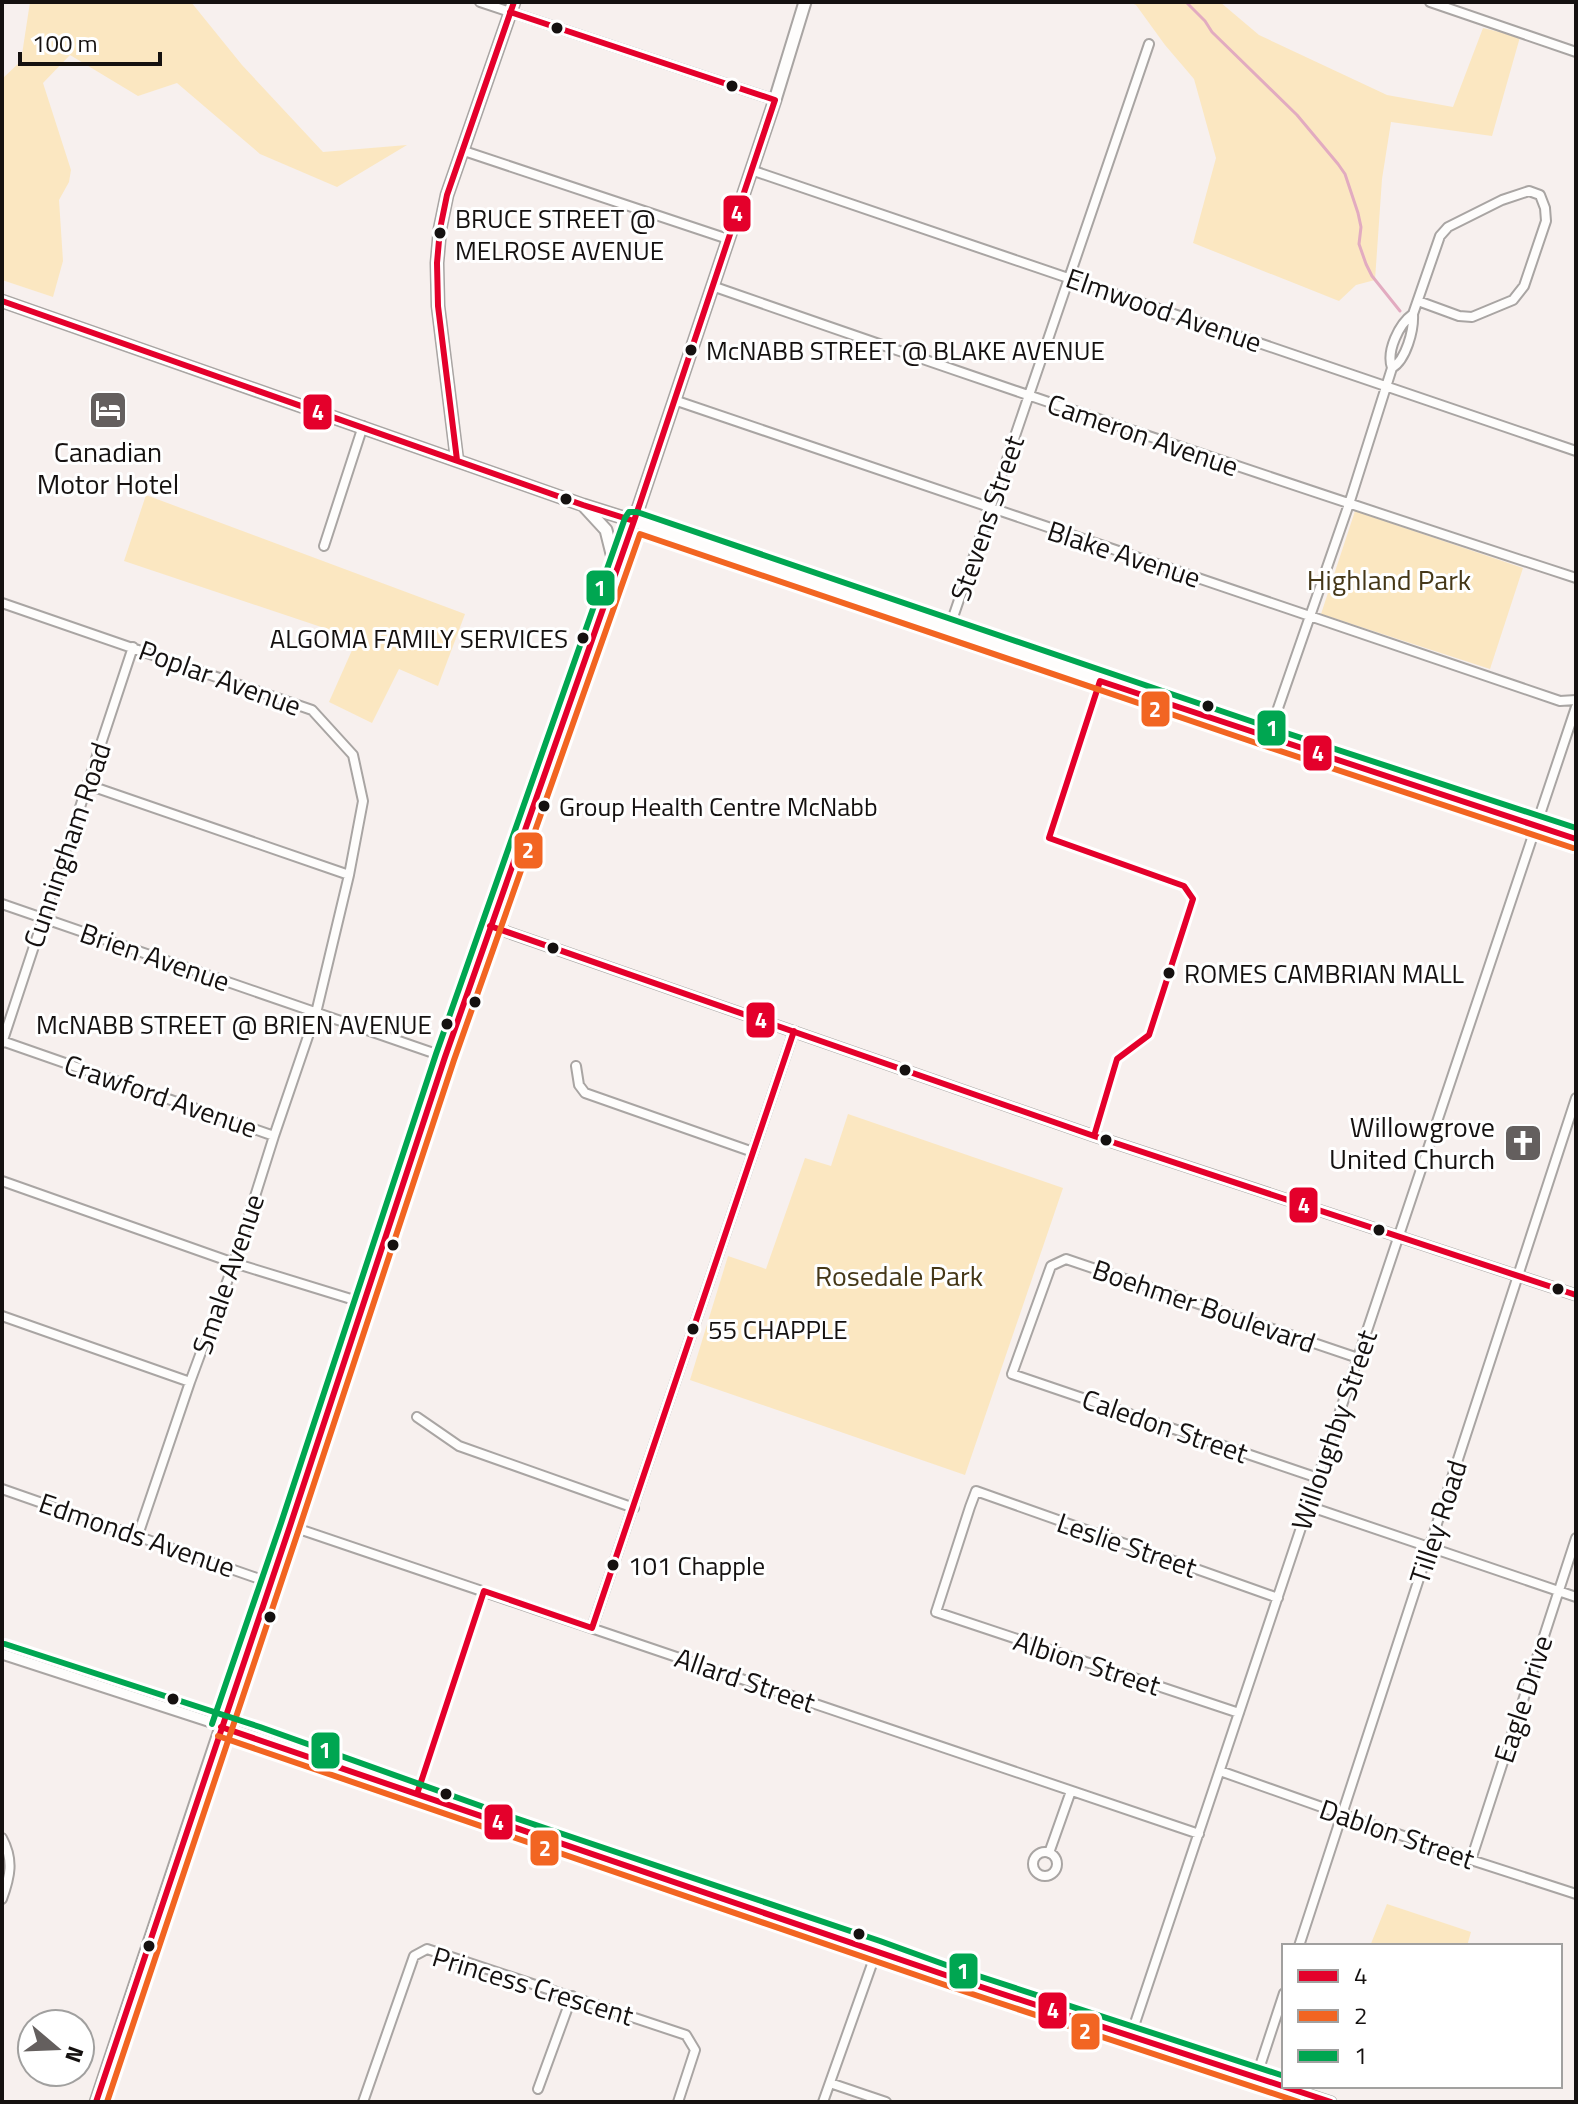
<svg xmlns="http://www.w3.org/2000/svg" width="1578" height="2104" viewBox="0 0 1578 2104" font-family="'Titillium Web',sans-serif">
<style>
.green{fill:#fbe7c1}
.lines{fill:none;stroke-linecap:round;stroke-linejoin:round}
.stream{stroke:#e2abc0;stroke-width:3}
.minor-casing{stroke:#a9a5a3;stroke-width:12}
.tertiary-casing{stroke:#a9a5a3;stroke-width:13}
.secondary-casing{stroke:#a9a5a3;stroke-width:15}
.minor{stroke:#fefdfc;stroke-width:8}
.tertiary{stroke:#fefdfc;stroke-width:9}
.secondary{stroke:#fefdfc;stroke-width:11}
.bus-1-casing{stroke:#fff;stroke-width:12}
.bus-2-casing{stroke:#fff;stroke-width:12}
.bus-3-casing{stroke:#fff;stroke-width:12}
.bus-1{stroke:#e4002b;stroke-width:6}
.bus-2{stroke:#f26522;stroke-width:6}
.bus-3{stroke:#00a651;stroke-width:6}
.bus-dot{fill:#151110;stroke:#fff;stroke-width:3}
.labels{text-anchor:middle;stroke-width:6;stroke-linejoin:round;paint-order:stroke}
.bus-label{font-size:26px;fill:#151110;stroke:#fff;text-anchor:start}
.street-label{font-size:28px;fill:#151110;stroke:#fff}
.poi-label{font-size:28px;fill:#151110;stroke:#fff}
.park-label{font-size:28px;fill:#453717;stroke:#fff}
.line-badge{stroke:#fff;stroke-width:3}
.badge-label{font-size:22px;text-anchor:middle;font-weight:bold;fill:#fff}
</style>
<rect width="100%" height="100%" fill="#f7f0ee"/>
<path class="green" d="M30,2H191L242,65L323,152L407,145L337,187L260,154L177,83L138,96L70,55L43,83L71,170L69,182L59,200L63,261L53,297L2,280V230L4,222L2,220V79L21,61Z
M1129,2H1220L1259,35L1387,95L1453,107L1483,28L1520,37L1492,136L1391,122L1382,179L1375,280L1356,285L1339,301L1193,243L1216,158L1194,79L1165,45L1136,5Z
M146,495L465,614L438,686L399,669L372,723L329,702L357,639L124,561Z
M1355,511L1523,568L1490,669L1321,614Z
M848,1114L1063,1188L965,1475L690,1380L728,1256L766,1269L805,1158L831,1166Z
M1387,1904L1471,1932L1467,1946H1370Z"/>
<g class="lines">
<path class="stream" d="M1186,2L1205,21L1212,32L1297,115L1338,164L1345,174L1358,213L1361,227L1359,244L1366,264L1372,276L1400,311"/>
<g class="minor-casing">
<path id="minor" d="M480,2L775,100
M1430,2L1576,52
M464,151L728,239
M751,170L1576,451
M712,286C999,386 1287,484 1576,578
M1413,314L1440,236L1448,227L1502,200L1529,191L1540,195L1545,208L1546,221L1524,286L1513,300L1472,317L1459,316L1418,301
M674,400L1560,701L1576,700
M324,546L363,426
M2,603L312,710L353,755L363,801L349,875L316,1013L274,1136L234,1263L190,1382L138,1535
M949,629L1149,44
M1268,737L1349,504L1392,368C1406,360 1414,330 1413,314C1399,324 1386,351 1392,368
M88,785L349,875
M2,904L445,1057
M2,1041L274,1136
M2,1043L133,647
M576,1066L579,1085L585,1093L753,1152
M2,1181L234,1263L364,1303
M2,1316L190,1382
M417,1417L459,1446L634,1508
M1318,1478L1012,1374L1051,1266L1066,1259L1358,1358
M2,1489L271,1583
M1308,1506L1576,1597
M290,1526L1199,1834
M592,1628L794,1031
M1239,1713L936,1612L970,1507L976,1491L1278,1598
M1220,1771L1471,1860L1576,1894
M2,1838C14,1860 10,1877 2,1899
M1033 1864a12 12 0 1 1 24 0a12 12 0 1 1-24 0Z
M1049,1853L1071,1791
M1471,1860L1576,1538
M1299,1946L1576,1098
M1131,2035L1576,707
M1256,2078L1284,1993
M830,2083L886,2102
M538,2089L572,1996
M363,2102L414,1956L427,1949L686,2035L695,2050L678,2102
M823,2102L877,1950"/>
</g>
<g class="tertiary-casing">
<path id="tertiary" d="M490,926L1094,1136L1576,1295
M2,1654L257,1737L503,1824L877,1950L954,1978L1331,2102"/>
</g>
<g class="secondary-casing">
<path id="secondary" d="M2,301L583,505L634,521L1268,737L1576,839
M457,460L438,306L437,263L440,229L447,195L514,2
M583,505L606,530L616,570
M96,2102L221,1727L290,1526L445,1057L634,521L775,100L805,2"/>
</g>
<use href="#minor" class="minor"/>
<use href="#tertiary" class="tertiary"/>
<use href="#secondary" class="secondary"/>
<g class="bus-1-casing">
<path id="bus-1" d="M2,301L583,505L634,521
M457,460L438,306L437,263L440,229L447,195L514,2
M490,926L1094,1136L1576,1295
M1094,1136L1117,1059L1149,1035L1193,899L1184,886L1049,838L1100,681L1576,839
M221,1727L954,1978L1331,2102
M417,1794L484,1591L592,1628L794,1031
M96,2102L290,1526L445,1057L634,521L775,100L510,12"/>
</g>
<g class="bus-2-casing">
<path id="bus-2" d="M218,1736L951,1987L1299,2102
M107,2102L299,1529L454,1060L640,534L1265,746L1573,848"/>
</g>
<g class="bus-3-casing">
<path id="bus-3" d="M5,1644L260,1727L506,1815L880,1941L957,1969L1284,2076
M212,1724L281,1523L436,1054L625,518L629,512H637L1271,728L1576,828"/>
</g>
<use href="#bus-1" class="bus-1"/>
<use href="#bus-2" class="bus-2"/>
<use href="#bus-3" class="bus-3"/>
</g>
<defs>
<g id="hotel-square" transform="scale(2)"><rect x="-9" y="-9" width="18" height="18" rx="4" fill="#645f5e" stroke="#fff"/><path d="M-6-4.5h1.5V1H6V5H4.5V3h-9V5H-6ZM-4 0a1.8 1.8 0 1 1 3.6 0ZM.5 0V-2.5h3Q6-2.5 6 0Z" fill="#fff"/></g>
<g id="church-square" transform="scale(2)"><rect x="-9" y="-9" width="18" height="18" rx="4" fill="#645f5e" stroke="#fff"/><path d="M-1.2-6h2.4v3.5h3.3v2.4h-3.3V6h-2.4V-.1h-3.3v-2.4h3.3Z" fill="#fff"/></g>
</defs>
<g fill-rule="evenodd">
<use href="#hotel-square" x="108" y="410"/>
<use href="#church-square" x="1523" y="1143"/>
</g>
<g class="bus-dot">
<circle cx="557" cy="28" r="7"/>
<circle cx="732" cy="86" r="7"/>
<circle cx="440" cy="233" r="7"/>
<circle cx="691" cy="350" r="7"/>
<circle cx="566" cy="499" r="7"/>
<circle cx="583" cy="638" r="7"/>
<circle cx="1208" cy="706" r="7"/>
<circle cx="544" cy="806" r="7"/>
<circle cx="553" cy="948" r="7"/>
<circle cx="1169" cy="973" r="7"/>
<circle cx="475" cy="1002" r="7"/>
<circle cx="447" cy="1024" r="7"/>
<circle cx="905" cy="1070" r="7"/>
<circle cx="1106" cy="1140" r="7"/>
<circle cx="1379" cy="1230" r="7"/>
<circle cx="393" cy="1245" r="7"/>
<circle cx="1558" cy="1289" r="7"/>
<circle cx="693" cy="1329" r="7"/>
<circle cx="613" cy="1565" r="7"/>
<circle cx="270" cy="1617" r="7"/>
<circle cx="173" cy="1699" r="7"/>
<circle cx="446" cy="1794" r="7"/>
<circle cx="859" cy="1934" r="7"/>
<circle cx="149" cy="1946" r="7"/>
</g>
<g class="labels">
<g class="bus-label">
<text x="455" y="228">BRUCE STREET @<tspan x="455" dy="32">MELROSE AVENUE</tspan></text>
<text x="706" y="360">McNABB STREET @ BLAKE AVENUE</text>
<text x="568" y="648" text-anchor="end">ALGOMA FAMILY SERVICES</text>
<text x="559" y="816">Group Health Centre McNabb</text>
<text x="1184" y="983">ROMES CAMBRIAN MALL</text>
<text x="432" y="1034" text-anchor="end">McNABB STREET @ BRIEN AVENUE</text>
<text x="708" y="1339">55 CHAPPLE</text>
<text x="628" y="1575">101 Chapple</text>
</g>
<g class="street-label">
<text transform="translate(1164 310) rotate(19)" y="10">Elmwood Avenue</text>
<text transform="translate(1143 435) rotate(19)" y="10">Cameron Avenue</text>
<text transform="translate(987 518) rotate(-71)" y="10">Stevens Street</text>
<text transform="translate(1124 554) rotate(18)" y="10">Blake Avenue</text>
<text transform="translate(220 678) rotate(20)" y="10">Poplar Avenue</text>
<text transform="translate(67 845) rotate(-71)" y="10">Cunningham Road</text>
<text transform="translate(155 957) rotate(19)" y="10">Brien Avenue</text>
<text transform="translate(161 1096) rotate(19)" y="10">Crawford Avenue</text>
<text transform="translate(228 1274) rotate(-71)" y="10">Smale Avenue</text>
<text transform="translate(1204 1306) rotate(19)" y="10">Boehmer Boulevard</text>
<text transform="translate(1165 1426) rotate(19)" y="10">Caledon Street</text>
<text transform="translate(1334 1430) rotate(-71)" y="10">Willoughby Street</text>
<text transform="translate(1438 1522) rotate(-72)" y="10">Tilley Road</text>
<text transform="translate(137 1535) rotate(19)" y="10">Edmonds Avenue</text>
<text transform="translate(1127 1545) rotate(19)" y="10">Leslie Street</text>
<text transform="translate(1087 1663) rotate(18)" y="10">Albion Street</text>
<text transform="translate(745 1680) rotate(19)" y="10">Allard Street</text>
<text transform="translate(1523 1699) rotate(-72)" y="10">Eagle Drive</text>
<text transform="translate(1397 1834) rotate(19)" y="10">Dablon Street</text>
<text transform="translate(533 1986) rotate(17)" y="10">Princess Crescent</text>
</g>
<g class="poi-label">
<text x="108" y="462">Canadian<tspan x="108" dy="32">Motor Hotel</tspan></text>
<text x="1495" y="1137" text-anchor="end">Willowgrove<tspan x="1495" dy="32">United Church</tspan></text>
</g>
<g class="park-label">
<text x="1389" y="590">Highland Park</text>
<text x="899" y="1286">Rosedale Park</text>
</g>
</g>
<g class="line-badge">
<rect x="722" y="194" width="30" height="39" rx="8" fill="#e4002b"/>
<rect x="302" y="393" width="31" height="38" rx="8" fill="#e4002b"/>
<rect x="585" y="569" width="31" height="38" rx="8" fill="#00a651"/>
<rect x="1140" y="690" width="31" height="38" rx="8" fill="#f26522"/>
<rect x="1256" y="709" width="31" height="38" rx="8" fill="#00a651"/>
<rect x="1302" y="734" width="31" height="38" rx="8" fill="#e4002b"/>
<rect x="513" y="831" width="31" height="39" rx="8" fill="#f26522"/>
<rect x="745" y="1001" width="31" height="38" rx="8" fill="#e4002b"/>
<rect x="1288" y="1186" width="31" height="38" rx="8" fill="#e4002b"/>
<rect x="310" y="1731" width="31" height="39" rx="8" fill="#00a651"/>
<rect x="483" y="1803" width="31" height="38" rx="8" fill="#e4002b"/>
<rect x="529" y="1829" width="31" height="38" rx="8" fill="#f26522"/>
<rect x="948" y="1952" width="31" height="38" rx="8" fill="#00a651"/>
<rect x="1037" y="1991" width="31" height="39" rx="8" fill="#e4002b"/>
<rect x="1070" y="2012" width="31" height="39" rx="8" fill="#f26522"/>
</g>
<g class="badge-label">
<text x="737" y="221">4</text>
<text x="318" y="420">4</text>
<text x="600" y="596">1</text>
<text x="1155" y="717">2</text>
<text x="1272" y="736">1</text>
<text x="1318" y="761">4</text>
<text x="528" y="858">2</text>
<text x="761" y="1028">4</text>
<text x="1304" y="1213">4</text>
<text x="325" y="1758">1</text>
<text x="498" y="1830">4</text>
<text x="545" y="1856">2</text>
<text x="963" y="1979">1</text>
<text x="1053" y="2018">4</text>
<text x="1085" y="2039">2</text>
</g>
<rect width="1578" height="2104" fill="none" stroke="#151110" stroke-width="8"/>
<rect x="1282" y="1944" width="280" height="144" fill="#ffffff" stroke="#a1a09f" stroke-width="2"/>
<rect x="1298" y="1970" width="40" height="12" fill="#e4002b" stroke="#a1a09f" stroke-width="2"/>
<text x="1354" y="1984" font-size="24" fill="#151110">4</text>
<rect x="1298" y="2010" width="40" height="12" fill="#f26522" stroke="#a1a09f" stroke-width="2"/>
<text x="1354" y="2024" font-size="24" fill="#151110">2</text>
<rect x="1298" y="2050" width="40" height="12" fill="#00a651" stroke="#a1a09f" stroke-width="2"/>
<text x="1354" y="2064" font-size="24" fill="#151110">1</text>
<g transform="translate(56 2048) rotate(109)"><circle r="38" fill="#ffffff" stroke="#a1a09f" stroke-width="2"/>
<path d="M0-6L14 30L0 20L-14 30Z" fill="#645f5e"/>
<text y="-12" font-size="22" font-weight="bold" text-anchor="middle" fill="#151110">N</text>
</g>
<path d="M20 52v12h140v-12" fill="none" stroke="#151110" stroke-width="4"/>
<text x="32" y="52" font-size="24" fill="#151110" stroke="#ffffff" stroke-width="6" paint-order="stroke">100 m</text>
</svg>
